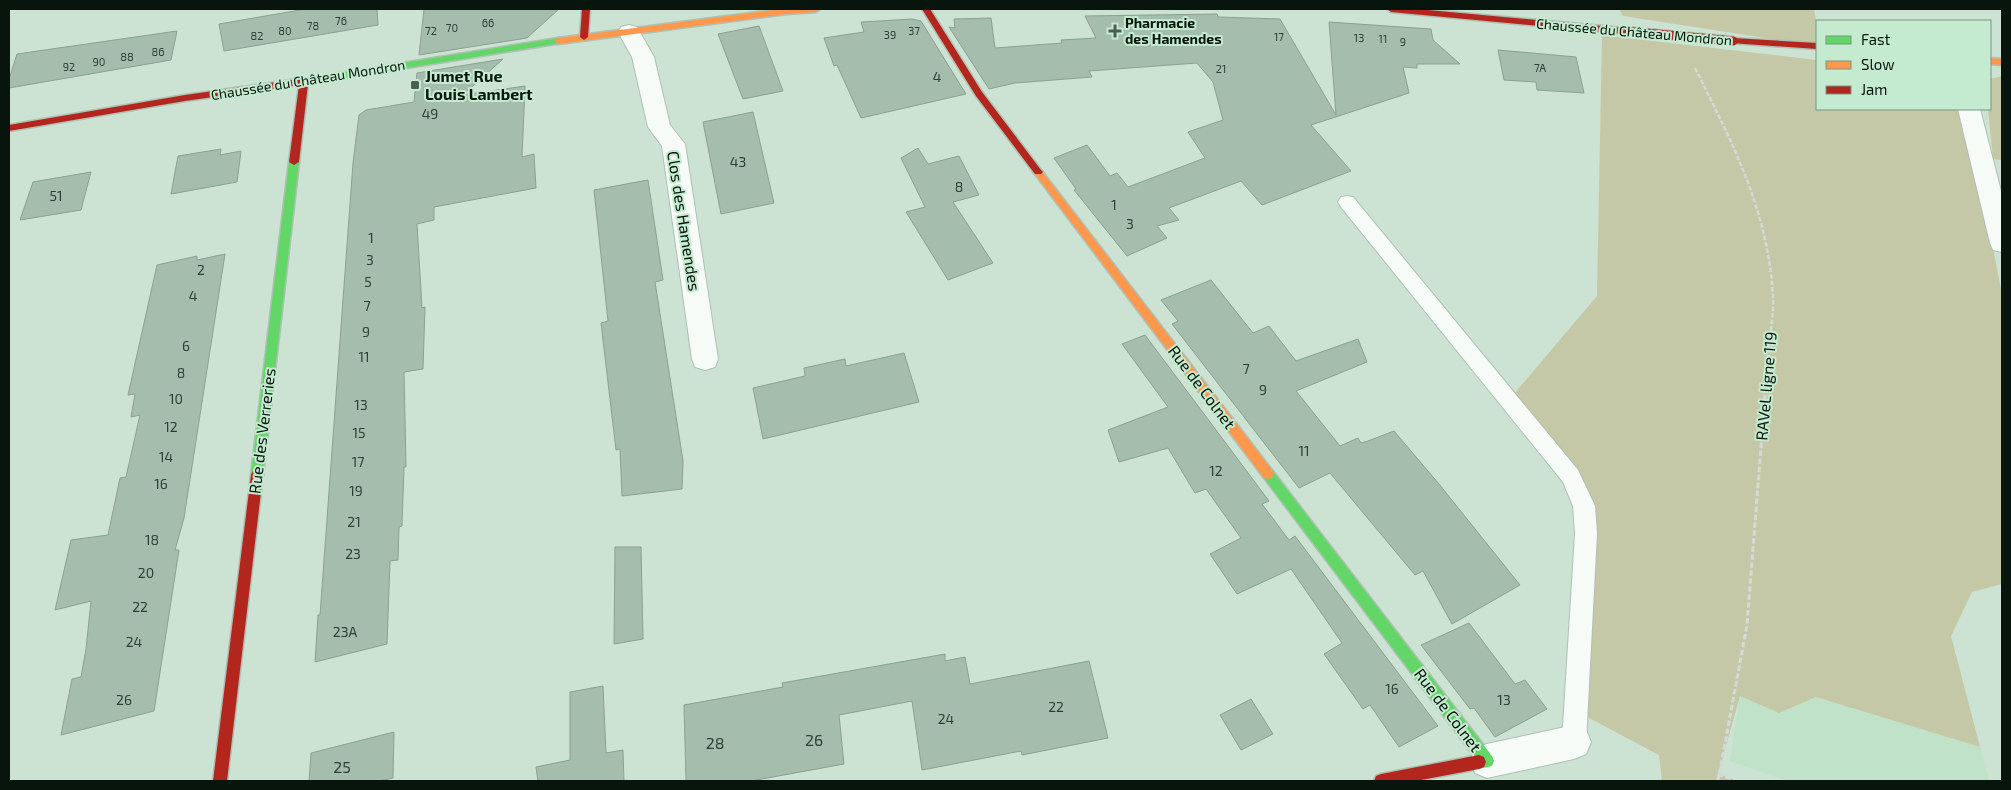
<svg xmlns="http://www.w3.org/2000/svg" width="2011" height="790" viewBox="0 0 2011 790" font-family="'Exo 2',sans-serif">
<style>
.built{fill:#bfe2c9}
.green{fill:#c5c8a6}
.building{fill:#a4bdad;stroke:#8e9f93}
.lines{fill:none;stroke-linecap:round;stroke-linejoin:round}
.lane-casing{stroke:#afc0b4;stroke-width:2}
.street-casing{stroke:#afc0b4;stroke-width:2}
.fast-casing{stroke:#afc0b4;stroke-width:3}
.slow-casing{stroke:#afc0b4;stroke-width:3}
.jam-casing{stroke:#afc0b4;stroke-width:3}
.path-far1{stroke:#d4dad5;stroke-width:2.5;stroke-dasharray:4.5 2;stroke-linecap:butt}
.path{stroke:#d4dad5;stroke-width:3;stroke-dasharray:5.5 2.5;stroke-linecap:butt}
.lane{fill:#f7fbf8;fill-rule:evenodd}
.street{fill:#f7fbf8;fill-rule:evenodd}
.fast{fill:#63d668;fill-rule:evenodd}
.slow{fill:#ff974d;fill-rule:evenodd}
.jam{fill:#b3261e;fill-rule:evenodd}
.jam-bridge-casing{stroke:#afc0b4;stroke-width:11;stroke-linecap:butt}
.jam-bridge{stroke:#b3261e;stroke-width:9}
.poi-dot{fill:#4c5d51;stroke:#c4eacf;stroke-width:2}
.labels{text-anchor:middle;stroke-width:4;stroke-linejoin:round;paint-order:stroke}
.far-number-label{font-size:11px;fill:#2e3f34}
.far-poi-label{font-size:14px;font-weight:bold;fill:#07150c;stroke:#c4eacf;text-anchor:start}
.far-street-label{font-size:14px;fill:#07150c;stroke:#c4eacf}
.number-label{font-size:14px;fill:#2e3f34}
.poi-label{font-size:16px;font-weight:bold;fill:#07150c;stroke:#c4eacf;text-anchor:start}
.street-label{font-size:16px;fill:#07150c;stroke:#c4eacf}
.near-number-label{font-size:16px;fill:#2e3f34}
</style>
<rect width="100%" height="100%" fill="#cce2d2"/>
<path class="built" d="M1740,696L1779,713L1816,697L1980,747L1989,780L1991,781H1788L1730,761Z"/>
<path class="green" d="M1619,9H1814L1817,27V46L1623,16Z
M1602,35L1817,60V109H1967L2002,295V584L1972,592L1951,636L1980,747L1816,697L1779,713L1740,696L1718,774L1739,781H1662L1659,755L1576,711L1581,615L1574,482L1514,394L1597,296Z
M2002,76V160L1993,159L1988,109H1990V79Z"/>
<path class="building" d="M306,9H377L378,25L224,51L219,24Z
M424,9H559L527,38L419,55Z
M1217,14L1218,17L1280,19L1336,115L1329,22L1431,29L1433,40L1460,64H1417V68L1403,67L1409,93L1311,125L1351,171L1262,205L1241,181L1169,208L1179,220L1157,226L1167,238L1127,256L1074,190L1076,189L1054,158L1087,145L1110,176L1117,173L1128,187L1205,158L1188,132L1223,120L1213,82L1197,63L1089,71L1092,77L1015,83L989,89L949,27L955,28L954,19L991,18L995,48L1062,43L1061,40L1096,38L1085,16Z
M912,19L921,21L966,94L861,118L837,65L834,66L824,38L864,32L861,22Z
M759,26L783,91L743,99L718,34Z
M177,31L171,60L9,88V79L17,54Z
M1498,50L1576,57L1584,93L1537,90L1536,82L1504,80Z
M503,59L463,95L525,86L522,157L534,154L536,188L434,207V220L417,224L422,308L425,307L423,369L404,372L406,467H404L402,526L399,527L398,560L390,561L387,644L315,662L318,615H320L353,163L359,115L366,110L414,102L417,73Z
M753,112L774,203L721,214L703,122Z
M918,148L928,164L959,156L979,195L953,202L993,263L948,280L906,212L925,207L901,158Z
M221,149L220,155L241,151L237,182L171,194L178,156Z
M91,172L81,210L20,220L33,182Z
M648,180L663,280L655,282L683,461L682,489L622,496L620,449L616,450L601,323L608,321L594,190Z
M225,254L184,518L175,550H179L154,711L61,735L72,679L81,677L86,649L91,601L55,610L71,540L108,535L120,478L126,477L140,415L131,417L135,394L128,395L157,265L197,256V260Z
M1211,280L1253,333L1269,326L1296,361L1358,339L1367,362L1296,391L1340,446L1358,438L1361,443L1368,441L1394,431L1439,484L1520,585L1452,624L1423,571L1415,575L1330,473L1299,488L1172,324L1178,321L1161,300Z
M1145,335L1269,501L1262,504L1289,540L1295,536L1438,726L1399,747L1370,705L1363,709L1324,654L1342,643L1291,569L1237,594L1210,554L1241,538L1206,489L1195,493L1168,448L1119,462L1108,430L1168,407L1122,344Z
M904,353L919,402L763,439L753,388L805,376L804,368L845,359L846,366Z
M615,547H641L643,639L614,644Z
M1469,623L1515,684L1525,680L1547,709L1495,737L1474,708L1470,709L1421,645Z
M945,654V661L965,657L970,684L1089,661L1108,738L1022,755L1021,751L922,770L912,701L839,715L844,764L751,781H686L684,705L783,687L782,683Z
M603,686L606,753L623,750L624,781H538L536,767L570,760V692Z
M1251,699L1273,734L1241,750L1220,715Z
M394,732L393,778L379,781H309L311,753Z"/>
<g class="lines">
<g class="lane-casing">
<path id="lane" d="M1347,196L1353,197L1578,470L1595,506L1597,533L1586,742L1583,751L1574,754L1565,751L1562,742L1575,533L1573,506L1563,482L1341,207L1338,202L1341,197Z"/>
</g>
<g class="street-casing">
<path id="street" d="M629,25L637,27L654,57L670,125L685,144L718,359L715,367L705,370L695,367L692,359L662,146L648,127L632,57L618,32L621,27Z
M1958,109H1980L2002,195V252L1993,250L1990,243Z
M1574,725L1586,730L1591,742L1586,754L1574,759L1487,778L1475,773L1470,761L1475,749L1487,744Z"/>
</g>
<g class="fast-casing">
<path id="fast" d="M558,38L561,39V43L321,82L316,79L321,76Z
M294,159L299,162L263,475L261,479L257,480L253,479L251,475L289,162Z
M1268,469L1272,470L1492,756L1494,761L1492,766L1479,769L1474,767L1472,762L1475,757L1264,478L1262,474L1264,470Z"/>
</g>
<g class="slow-casing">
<path id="slow" d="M782,9H820L816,12L786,14L558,44L554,41L558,38Z
M1990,58L2002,59V65L1990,64Z
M1038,169L1041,170L1272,470L1274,474L1272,478L1268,479L1264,478L1035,174L1033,172L1035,170Z"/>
</g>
<g class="jam-casing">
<path id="jam" d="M582,9H590L588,37L584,40L580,37Z
M922,9H930L982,92L1041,170L1043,172L1041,174H1035L976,96Z
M1387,9H1417L1624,28L1628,31L1624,34L1391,12Z
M1733,38L1817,43V49L1730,43L1729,41Z
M321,76L324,77V81L308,84L299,162L294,165L289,162L299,85L185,101L9,131V125L185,95Z
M257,470L261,471L263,475L227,781H213L251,475L253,471Z
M1479,755L1484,757L1486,762L1484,767L1479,769L1416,781H1374L1376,776L1381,774Z"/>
</g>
<path class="path-far1" d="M1695,68C1733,144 1768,210 1773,297C1774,313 1770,331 1769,347"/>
<path class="path" d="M1718,774L1737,781
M1718,781L1747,625L1769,345"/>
<use href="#lane" class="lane"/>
<use href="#street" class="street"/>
<use href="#fast" class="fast"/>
<use href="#slow" class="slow"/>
<use href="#jam" class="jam"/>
<g class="jam-bridge-casing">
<path id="jam-bridge" d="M1624,31L1733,41"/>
</g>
<use href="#jam-bridge" class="jam-bridge"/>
</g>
<g class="poi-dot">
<path d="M1112.5 23.5h5v5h5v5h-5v5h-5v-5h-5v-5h5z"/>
<rect x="410" y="80" width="10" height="10" rx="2.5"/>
</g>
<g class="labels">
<g class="far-number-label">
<text x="341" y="25">76</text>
<text x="488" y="27">66</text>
<text x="313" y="30">78</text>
<text x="452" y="32">70</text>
<text x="285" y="35">80</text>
<text x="431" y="35">72</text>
<text x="914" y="35">37</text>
<text x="890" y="39">39</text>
<text x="257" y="40">82</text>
<text x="1279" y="41">17</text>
<text x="1359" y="42">13</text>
<text x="1383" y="43">11</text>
<text x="1403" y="46">9</text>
<text x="158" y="56">86</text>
<text x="127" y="61">88</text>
<text x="99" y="66">90</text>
<text x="69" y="71">92</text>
<text x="1540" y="72">7A</text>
<text x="1221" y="73">21</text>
</g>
<g class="far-poi-label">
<text x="1125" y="28">Pharmacie<tspan x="1125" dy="16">des Hamendes</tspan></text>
</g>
<g class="far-street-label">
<text transform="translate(1634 32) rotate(5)" y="5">Chaussée du Château Mondron</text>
<text transform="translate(308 80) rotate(-9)" y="5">Chaussée du Château Mondron</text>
</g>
<g class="number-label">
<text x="937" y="82">4</text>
<text x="430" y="119">49</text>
<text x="738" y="167">43</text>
<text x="959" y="192">8</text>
<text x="56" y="201">51</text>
<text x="1114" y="210">1</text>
<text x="1130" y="229">3</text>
<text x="371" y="243">1</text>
<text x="370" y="265">3</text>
<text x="201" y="275">2</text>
<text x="368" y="287">5</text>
<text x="193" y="301">4</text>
<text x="367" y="311">7</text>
<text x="366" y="337">9</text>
<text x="186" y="351">6</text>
<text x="364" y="362">11</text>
<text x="1246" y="374">7</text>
<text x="181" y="378">8</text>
<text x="1263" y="395">9</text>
<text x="176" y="404">10</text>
<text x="361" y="410">13</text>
<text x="171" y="432">12</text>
<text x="359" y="438">15</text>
<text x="1304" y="456">11</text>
<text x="166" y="462">14</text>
<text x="358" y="467">17</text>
<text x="1216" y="476">12</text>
<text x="161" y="489">16</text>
<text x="356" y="496">19</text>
<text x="354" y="527">21</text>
<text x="152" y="545">18</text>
<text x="353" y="559">23</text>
<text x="146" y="578">20</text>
<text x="140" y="612">22</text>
<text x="345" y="637">23A</text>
<text x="134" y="647">24</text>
<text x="1392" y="694">16</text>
<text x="124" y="705">26</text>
<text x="1504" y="705">13</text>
<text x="1056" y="712">22</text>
<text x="946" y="724">24</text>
</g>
<g class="poi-label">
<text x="425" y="82">Jumet Rue<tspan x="425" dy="18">Louis Lambert</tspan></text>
</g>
<g class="street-label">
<text transform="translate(684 221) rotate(81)" y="6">Clos des Hamendes</text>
<text transform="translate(1766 386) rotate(-85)" y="6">RAVeL ligne 119</text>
<text transform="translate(1202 387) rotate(53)" y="6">Rue de Colnet</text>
<text transform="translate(262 431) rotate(-83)" y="6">Rue des Verreries</text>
<text transform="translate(1448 710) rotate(53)" y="6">Rue de Colnet</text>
</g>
<g class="near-number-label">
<text x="814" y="746">26</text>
<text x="715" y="749">28</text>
<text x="342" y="773">25</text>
</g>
</g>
<rect width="2011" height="790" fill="none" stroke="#07150c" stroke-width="20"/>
<rect x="1816" y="20" width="175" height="90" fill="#c4eacf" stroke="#789581"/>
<rect x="1826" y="36" width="25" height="8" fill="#63d668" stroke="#789581"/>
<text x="1861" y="45" font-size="15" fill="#07150c">Fast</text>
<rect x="1826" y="61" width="25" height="8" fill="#ff974d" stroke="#789581"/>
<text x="1861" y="70" font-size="15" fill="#07150c">Slow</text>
<rect x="1826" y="86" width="25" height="8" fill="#b3261e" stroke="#789581"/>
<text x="1861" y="95" font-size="15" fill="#07150c">Jam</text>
</svg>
